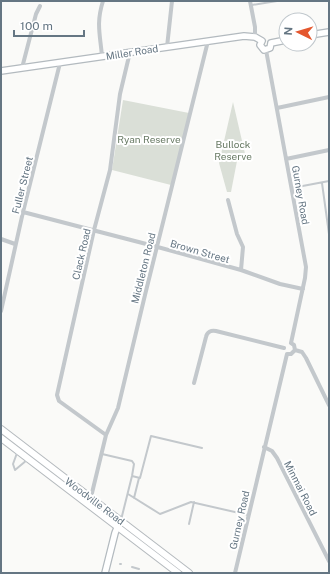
<svg xmlns="http://www.w3.org/2000/svg" width="330" height="574" viewBox="0 0 330 574" font-family="'Public Sans',sans-serif">
<style>
.green{fill:#dadfd7}
.lines{fill:none;stroke-linecap:round;stroke-linejoin:round}
.secondary-casing{stroke:#b3babf;stroke-width:8}
.primary-casing{stroke:#b5babe;stroke-width:8}
.lane{stroke:#c3c8cc;stroke-width:2}
.street{stroke:#c3c8cc;stroke-width:4}
.secondary{stroke:#fff;stroke-width:5.5}
.primary{stroke:#fff;stroke-width:6}
.labels{text-anchor:middle;stroke-width:4;stroke-linejoin:round;paint-order:stroke}
.street-label{font-size:10px;fill:#657683;stroke:#fff}
.park-label{font-size:10px;fill:#687a64;stroke:#fff}
</style>
<rect width="100%" height="100%" fill="#fafaf8"/>
<path class="green" d="M123,100L189,113L171,185L112,170Z
M233,102L246,158L237,161L231,192H227L219,163Z"/>
<g class="lines">
<g class="secondary-casing">
<path id="secondary" d="M310,35L329,32
M262,41L260,45L264,50L270,48L271,43
M271,43L286,40
M1,71L244,36L255,37L262,41
M105,573L115,533L119,523"/>
</g>
<g class="primary-casing">
<path id="primary" d="M1,429L189,573
M1,438L178,573"/>
</g>
<path class="lane" d="M252,5L277,1
M322,183L329,234
M292,188L329,181
M17,453L13,464L15,470L27,460
M102,454L132,461L134,464L132,476L121,520
M132,476L140,478L151,436L202,448
M128,494L160,514L191,502L248,515
M134,498L139,478
M189,524L194,502
M120,564H121
M132,567L139,569"/>
<path class="street" d="M250,1L255,27V37
M167,47L172,1
M266,50L306,267L305,278L291,343
M102,56C100,34 96,23 103,1
M22,68L36,14L40,6
M277,108L329,97
M286,159L329,150
M228,200L237,234L243,247L241,270
M23,212L154,246L241,270L280,284L303,289
M1,239L15,244
M1,311L23,212L60,63
M295,350L302,352L306,358L329,405
M287,354H291L295,350L294,345L291,343
M194,383L206,337C207,332 211,330 216,331L284,348
M106,435L59,401L57,395L94,230L110,170L120,94L130,52
M264,447L272,451L277,458L329,561
M88,497L92,493L106,435L118,408L145,295L208,41
M235,573L287,354"/>
<use href="#secondary" class="secondary"/>
<use href="#primary" class="primary"/>
</g>
<g class="labels">
<g class="street-label">
<text transform="translate(132 52) rotate(-9)" y="4">Miller Road</text>
<text transform="translate(22 185) rotate(-76)" y="4">Fuller Street</text>
<text transform="translate(301 195) rotate(80)" y="4">Gurney Road</text>
<text transform="translate(200 251) rotate(16)" y="4">Brown Street</text>
<text transform="translate(81 254) rotate(-77)" y="4">Clack Road</text>
<text transform="translate(143 268) rotate(-76)" y="4">Middleton Road</text>
<text transform="translate(301 488) rotate(63)" y="4">Minmai Road</text>
<text transform="translate(95 501) rotate(37)" y="4">Woodville Road</text>
<text transform="translate(239 520) rotate(-77)" y="4">Gurney Road</text>
</g>
<g class="park-label">
<text x="149" y="143">Ryan Reserve</text>
<text x="233" y="148">Bullock<tspan x="233" dy="12">Reserve</tspan></text>
</g>
</g>
<rect width="330" height="574" fill="none" stroke="#657683" stroke-width="4"/>
<g transform="translate(298 32) rotate(275)"><circle r="19" fill="#ffffff" stroke="#c1c8cd"/>
<path d="M0-3L7 15L0 10L-7 15Z" fill="#e4572e"/>
<text y="-6" font-size="11" font-weight="bold" text-anchor="middle" fill="#657683">N</text>
</g>
<path d="M14 30v6h70v-6" fill="none" stroke="#657683" stroke-width="2"/>
<text x="20" y="30" font-size="12" fill="#657683" stroke="#ffffff" stroke-width="3" paint-order="stroke">100 m</text>
</svg>
